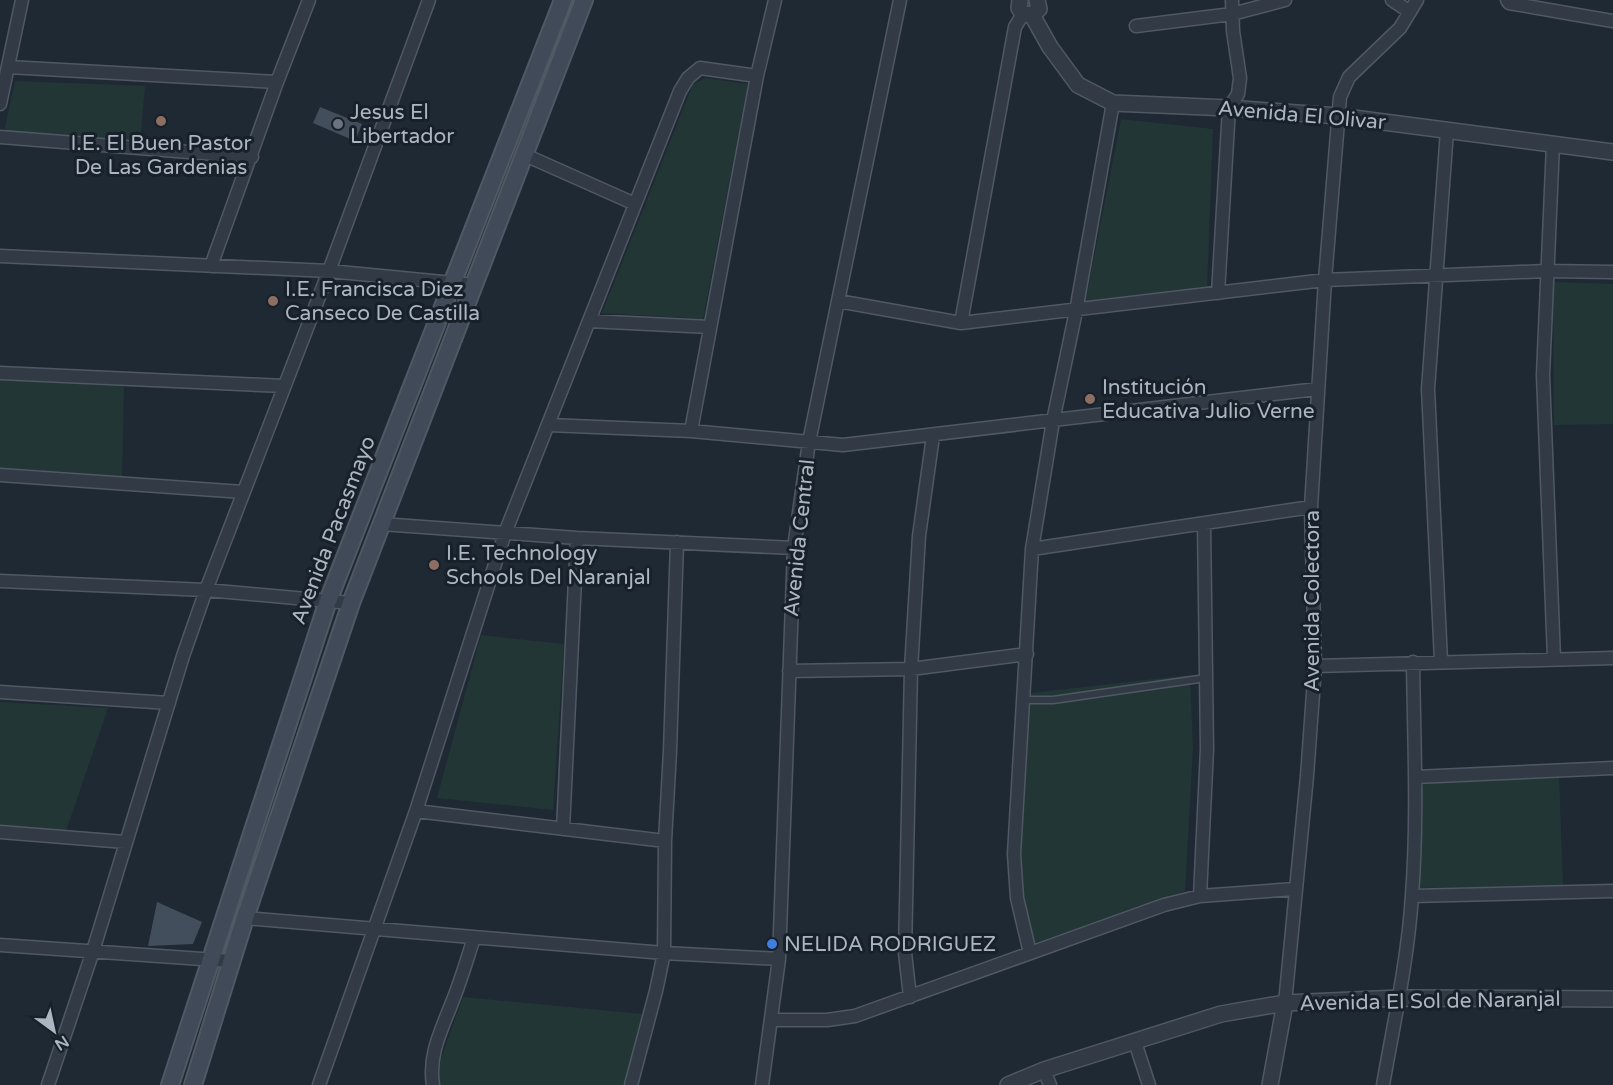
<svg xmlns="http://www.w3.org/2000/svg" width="1613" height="1085" viewBox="0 0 1613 1085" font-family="'Varela Round',sans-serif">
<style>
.green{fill:#223636}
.building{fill:#424e5c}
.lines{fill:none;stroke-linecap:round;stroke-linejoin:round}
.service-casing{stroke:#505863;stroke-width:9}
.minor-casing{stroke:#505863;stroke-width:15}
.tertiary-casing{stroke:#505863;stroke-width:18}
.secondary-casing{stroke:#505863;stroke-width:20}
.service{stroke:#323b45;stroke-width:6}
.minor{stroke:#323b45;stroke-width:12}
.tertiary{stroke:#323b45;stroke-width:15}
.secondary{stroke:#414a58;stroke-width:16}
.education-dot{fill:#8d6e63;stroke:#182029;stroke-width:2}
.worship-dot{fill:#6b7280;stroke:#182029;stroke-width:2}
.shop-dot{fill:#3f7fe0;stroke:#182029;stroke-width:2}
.labels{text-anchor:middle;stroke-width:6;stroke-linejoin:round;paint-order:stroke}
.poi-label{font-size:21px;fill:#acb5c2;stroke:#182029;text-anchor:start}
.street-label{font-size:21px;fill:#acb5c2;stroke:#182029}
</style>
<rect width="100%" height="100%" fill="#1f2934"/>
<path class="green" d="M706,78L748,84L703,319L602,313L693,84Z
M15,81L145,86L140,143L3,136Z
M1121,119L1213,129L1207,288L1085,303Z
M1553,282L1613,284V424L1554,425Z
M0,379L124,384L122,477L0,468Z
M481,635L564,644L553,810L437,798Z
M1190,675L1193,747L1185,891L1035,943L1024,899L1021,852L1031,693Z
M0,702L108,708L66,831L0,826Z
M1559,776L1563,886L1419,888L1420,783Z
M463,997L642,1014L626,1079L623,1085H439L437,1070Z"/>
<path class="building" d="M320,107L362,124L355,141L313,123Z
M157,902L202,922L193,944L148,946Z"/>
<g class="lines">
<g class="service-casing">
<path id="service" d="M1024,700H1053L1206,678"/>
</g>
<g class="minor-casing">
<path id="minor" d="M1392,0L1410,12
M1507,0L1509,3L1613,21
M1136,26L1232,14L1285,0
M8,67L277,82
M0,104L22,0
M0,137L252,157
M1553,144L1543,375L1554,659
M525,155L635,204
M0,256L329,271L474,285
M211,266L277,82L309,0
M1218,293L1229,108L1238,94L1240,78L1233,31L1232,0
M838,301L961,323L1325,280L1546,271L1613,272
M589,321L710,327
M961,323L1015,27L1023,14
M0,373L284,386
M549,425L691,431L843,445L1317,389
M691,431L757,76L775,0
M0,475L243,492
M381,524L577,538L794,548
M1032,549L1311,507
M0,581L206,590L351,603
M1441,661L1428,389L1447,131
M1315,666L1613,658
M789,671L911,669L1027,654
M0,692L169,703
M1415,777L1613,768
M416,811L665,841
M563,829L577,538
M0,832L125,842
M1200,896L1207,749L1204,524
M1412,896L1613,891
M245,918L664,953L779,959
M0,945L231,961
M1030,953L1017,898L1014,854L1032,549L1053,421L1076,311L1113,103
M910,997L905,953L911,669L919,536L933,436
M1285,1003L1307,776L1315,666L1311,507L1325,280L1340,97L1349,77L1400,28L1417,0
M771,1020H827L855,1016L1164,905L1200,896L1295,889
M1135,1042L1149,1085
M1044,1070L1050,1085
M48,1085L93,951L183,656L206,590L329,271L429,0
M319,1085L416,811L505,533L680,91L688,78L700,68L757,76
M433,1085C428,1054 442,1029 453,1000C461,980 467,959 474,938
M631,1085L656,991L664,953L665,841L670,751L677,542
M762,1085L779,959L794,548L809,442L900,0
M1383,1085C1394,1022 1408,959 1412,895C1418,818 1414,740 1413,662"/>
</g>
<g class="tertiary-casing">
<path id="tertiary" d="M1020,0L1019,8L1023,14L1032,15
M1032,15L1050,47L1078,85L1113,103L1229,108L1338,116L1613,152
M1032,15L1039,9L1037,0
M1008,1085L1044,1070L1221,1014L1285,1003L1399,998L1613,999
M1270,1085L1285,1003"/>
</g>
<g class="secondary-casing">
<path id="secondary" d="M170,1085L328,601L563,0
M193,1085L245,918L351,603L584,0"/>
</g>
<use href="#service" class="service"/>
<use href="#minor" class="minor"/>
<use href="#tertiary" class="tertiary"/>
<use href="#secondary" class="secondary"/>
</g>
<g class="education-dot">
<circle cx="161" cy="121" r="6"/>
<circle cx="273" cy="301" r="6"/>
<circle cx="1090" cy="399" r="6"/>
<circle cx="434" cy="565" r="6"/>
</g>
<circle class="worship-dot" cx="338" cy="124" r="6"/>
<circle class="shop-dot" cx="772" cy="944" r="6"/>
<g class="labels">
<g class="poi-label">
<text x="350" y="119">Jesus El<tspan x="350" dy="24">Libertador</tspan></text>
<text x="161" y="150" text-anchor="middle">I.E. El Buen Pastor<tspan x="161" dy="24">De Las Gardenias</tspan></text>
<text x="285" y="296">I.E. Francisca Diez<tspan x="285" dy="24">Canseco De Castilla</tspan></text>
<text x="1102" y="394">Institución<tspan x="1102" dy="24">Educativa Julio Verne</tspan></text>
<text x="446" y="560">I.E. Technology<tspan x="446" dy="24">Schools Del Naranjal</tspan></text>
<text x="784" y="951">NELIDA RODRIGUEZ</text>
</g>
<g class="street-label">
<text transform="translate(1302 115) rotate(5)" y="7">Avenida El Olivar</text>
<text transform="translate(333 530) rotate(-69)" y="7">Avenida Pacasmayo</text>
<text transform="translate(799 538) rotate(-84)" y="7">Avenida Central</text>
<text transform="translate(1312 601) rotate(-90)" y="7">Avenida Colectora</text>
<text transform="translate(1430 1001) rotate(-1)" y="7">Avenida El Sol de Naranjal</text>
</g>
</g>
<g transform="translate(54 1031) rotate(147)" stroke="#182029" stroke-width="4.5" paint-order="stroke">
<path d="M0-4.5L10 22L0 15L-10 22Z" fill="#acb5c2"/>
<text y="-9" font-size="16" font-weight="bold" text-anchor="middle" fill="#acb5c2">N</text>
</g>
</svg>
